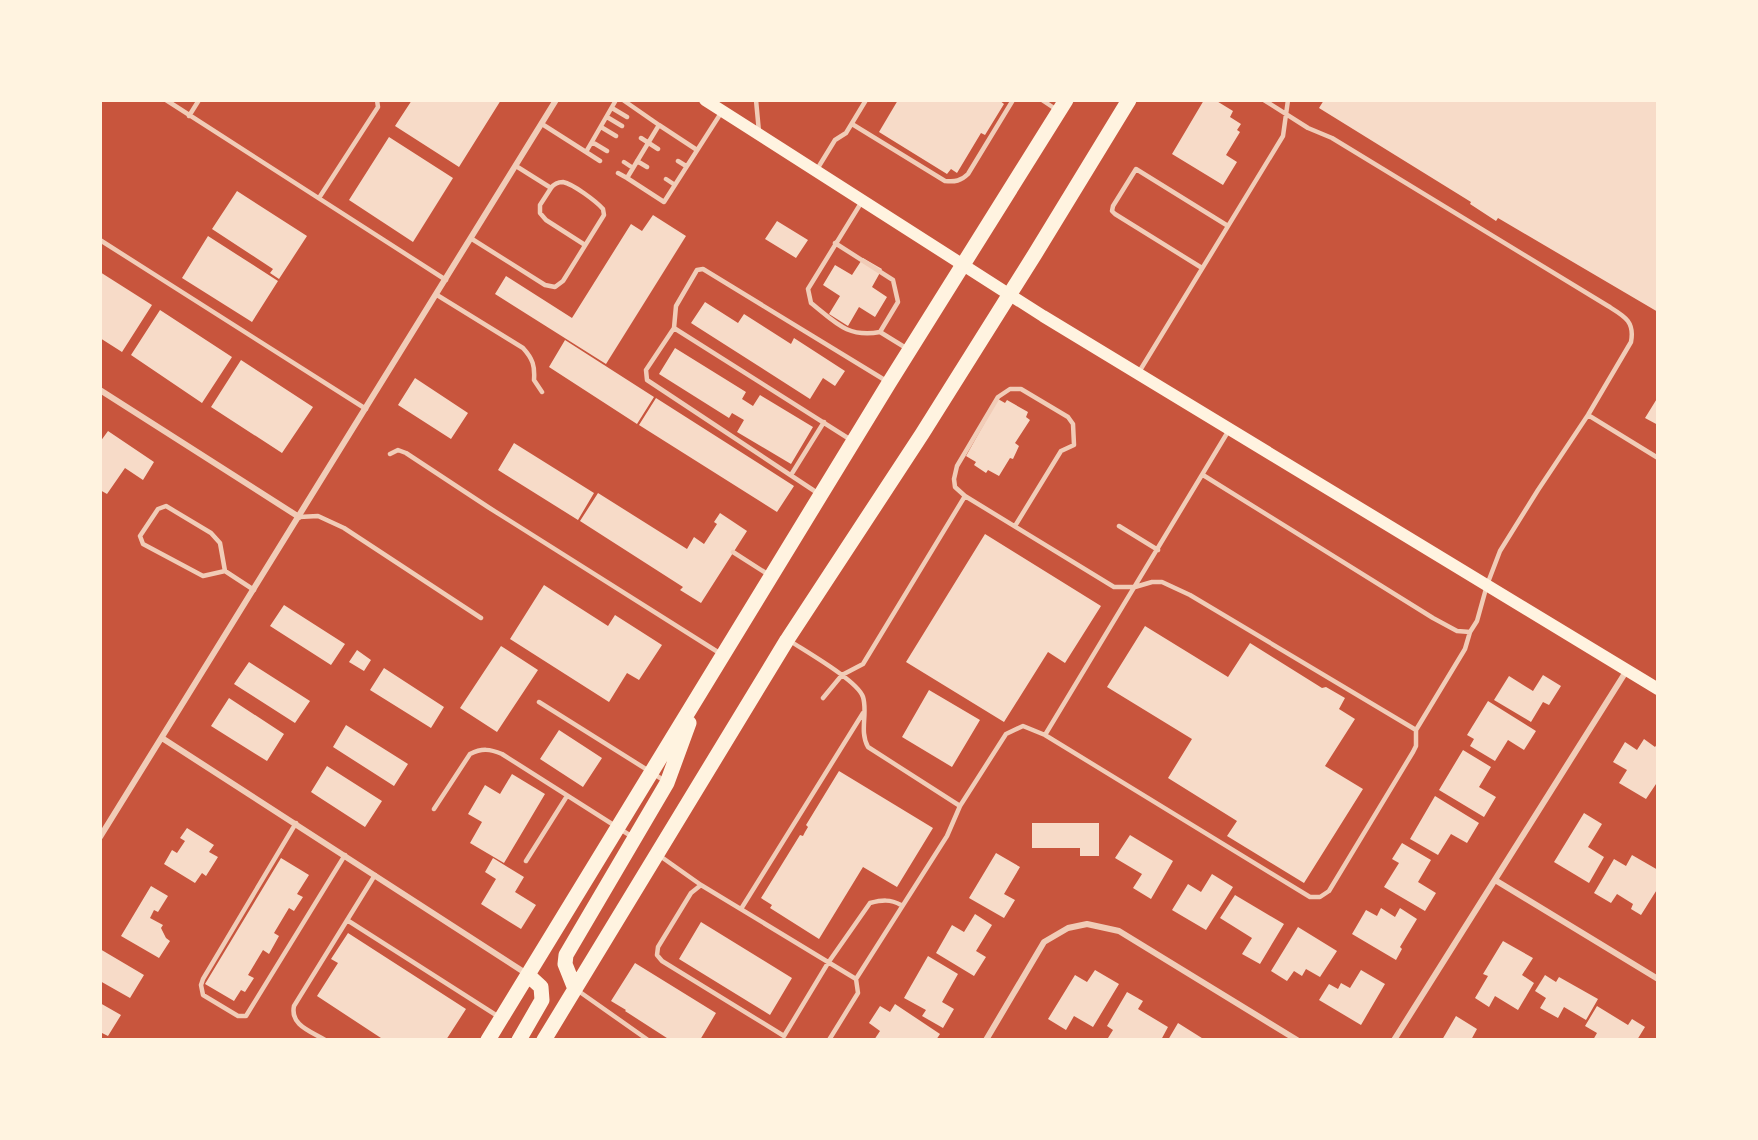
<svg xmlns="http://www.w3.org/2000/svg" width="1758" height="1140" viewBox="0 0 1758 1140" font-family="Manrope,sans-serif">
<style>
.building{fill:#f7dbc8}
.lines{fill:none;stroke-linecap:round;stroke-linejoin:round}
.service{stroke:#f1ccb7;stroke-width:4.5}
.minor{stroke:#f1ccb7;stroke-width:6}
.secondary{stroke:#fff3e0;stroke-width:12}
.primary{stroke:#fff3e0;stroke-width:15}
</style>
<rect width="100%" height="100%" fill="#c8553d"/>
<path class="building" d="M412,100H501L459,167L395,126Z
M898,100H999L1004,104L985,135L981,133L957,173L951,169L947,174L879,132Z
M1204,100H1215L1233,111L1230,117L1241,124L1237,130L1240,132L1226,155L1237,162L1223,185L1172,154Z
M1324,100H1658V312L1498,218L1496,221L1470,204L1471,202L1319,108Z
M389,137L453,178L413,242L349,200Z
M237,191L307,236L279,279L270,273L273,269L212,229Z
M653,215L686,236L606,364L495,294L506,276L572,318L631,224L642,231Z
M777,221L808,240L796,258L765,239Z
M208,236L278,281L252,322L182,278Z
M863,258L882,269L872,287L887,297L875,317L859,307L848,326L829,314L840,296L823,285L835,265L852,275Z
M100,272L152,305L122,352L100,338Z
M705,302L738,323L744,314L791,344L794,338L845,371L835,386L823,378L810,399L691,323Z
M160,310L232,357L202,403L131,355Z
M565,340L654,397L637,424L549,367Z
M675,348L746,392L742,399L753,406L760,395L813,427L791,464L737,432L744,420L732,413L729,418L659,374Z
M241,360L313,407L282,453L211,407Z
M415,378L468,413L451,439L398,405Z
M1658,397V425L1645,418Z
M656,398L794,486L777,512L639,425Z
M998,399L1005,403L1007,400L1028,412L1026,417L1030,420L1015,443L1019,446L1013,459L1010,458L999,476L988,470L986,473L974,465L976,462L966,456Z
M108,431L154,462L143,480L125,468L107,494L100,490V442Z
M514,443L594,493L578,520L498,470Z
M598,493L687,549L694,537L704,544L717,524L714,522L720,513L747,531L701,603L680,590L683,587L580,521Z
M985,534L1101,606L1065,663L1048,652L1004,722L906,662Z
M544,585L608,626L615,615L662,645L639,680L627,673L609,702L510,639Z
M284,605L345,644L331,665L270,626Z
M1145,626L1228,677L1250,643L1322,688L1326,687L1345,698L1339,709L1355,719L1325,766L1363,789L1304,883L1227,836L1237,821L1168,778L1192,739L1107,687Z
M501,646L538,670L497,732L460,708Z
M357,650L371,660L364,671L349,662Z
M249,662L310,701L295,723L234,684Z
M384,668L444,707L431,728L370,690Z
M1543,675L1561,686L1549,705L1543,702L1531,722L1494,700L1509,676L1533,691Z
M929,690L980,720L952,767L902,737Z
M229,698L284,734L267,761L211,726Z
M1488,701L1536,731L1524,750L1508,740L1495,761L1470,746L1474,739L1467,735Z
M346,725L408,764L394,786L333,747Z
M559,730L602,758L583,787L540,759Z
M1644,739L1655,747L1658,743V781L1646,799L1619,783L1627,770L1613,762L1625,742L1637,750Z
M1463,750L1491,767L1479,787L1496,797L1484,817L1439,790Z
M327,766L382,801L365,827L311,792Z
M839,771L933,828L897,887L863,867L819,939L770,908L772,905L761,898L800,835L803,836L805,832L808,827L806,825Z
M512,774L545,794L504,863L470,843L482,822L468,814L485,785L500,794Z
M1435,796L1479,823L1467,843L1451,834L1438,855L1410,839Z
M1584,813L1602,824L1588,847L1604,857L1589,883L1554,862Z
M1032,823H1099V856H1080V848H1032Z
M187,828L214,845L209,852L218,857L206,876L202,873L195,883L164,864L172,850L177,853L185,841L180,838Z
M1130,835L1173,861L1151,899L1133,888L1142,874L1115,858Z
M1402,843L1431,860L1418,882L1436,893L1425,911L1384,887L1399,863L1392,859Z
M996,853L1020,867L1004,894L1015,900L1004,918L969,898Z
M1632,855L1658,870V888L1641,915L1631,909L1633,904L1617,894L1611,903L1594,893L1614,859L1626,866Z
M281,858L309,875L297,894L303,897L294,911L289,908L274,933L279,936L269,954L263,950L248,975L254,978L245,992L241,990L234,1001L205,984Z
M493,858L524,877L515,892L536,905L521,929L481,904L496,879L485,872Z
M1212,874L1233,887L1206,930L1172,910L1188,884L1201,892Z
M151,886L168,896L158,912L154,910L150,918L163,925L161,928L166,938L170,941L159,958L121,936Z
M1235,895L1284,924L1260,964L1242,954L1252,938L1220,918Z
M1381,908L1395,917L1400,908L1417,919L1400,947L1402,949L1396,960L1352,934L1366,910L1377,916Z
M975,914L992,925L976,951L986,957L974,976L936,953L952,925L964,932Z
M701,922L792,978L770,1015L679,959Z
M1298,927L1337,951L1320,977L1306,969L1302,976L1294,971L1287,981L1271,971Z
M348,933L466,1009L446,1040H384L317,996L338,963L331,959Z
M1503,941L1533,958L1522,975L1534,983L1518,1010L1495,996L1489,1007L1475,998L1488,976L1483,974Z
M100,949L144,975L130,998L100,981Z
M928,956L958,974L942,1002L954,1009L943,1028L922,1016L926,1010L904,998Z
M635,963L716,1013L700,1040H670L625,1011L626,1010L611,1001Z
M1095,970L1119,984L1093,1027L1074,1016L1066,1030L1048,1019L1075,975L1087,982Z
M1361,970L1385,984L1361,1025L1319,1000L1329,984L1338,989L1341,983L1350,988Z
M1545,975L1556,982L1559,977L1598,999L1586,1020L1564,1007L1558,1018L1540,1008L1546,998L1535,991Z
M1127,992L1143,1001L1138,1009L1168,1027L1161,1040H1112L1108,1038L1113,1030L1107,1026Z
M100,1003L121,1015L108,1036L100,1032Z
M895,1004L940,1034L936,1040H874L880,1031L869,1023L880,1006L890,1012Z
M1597,1006L1628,1025L1632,1019L1645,1027L1637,1040H1593L1597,1033L1585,1026Z
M1456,1016L1477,1029L1471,1040H1442Z
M1178,1023L1205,1040H1168Z"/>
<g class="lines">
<path class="service" d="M166,100L446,280
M623,100L659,125
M756,100L759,132
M1042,100L1057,110
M612,108L627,117
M189,116L199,100
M607,117L622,126
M542,124L586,152L616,100
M852,124L945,181C955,182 961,181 968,174L1013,100
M601,127L616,136
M641,138L658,149
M592,142L607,151
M697,150L659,125L627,178L664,202L721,113
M586,152L600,161
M637,161L647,167
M678,161L686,166
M624,162L633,168
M816,171L835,140L846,133L866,100
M618,173L627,178
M666,179L675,185
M551,188L540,205V213L546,220L585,245
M319,198L378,107L377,100
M861,203L808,289L811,303C835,322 847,338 880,332L906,348
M472,239L545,285L555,287L563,281L604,215L603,209C596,201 573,184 563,182C558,182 554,184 551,188L516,166
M100,240L366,409
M835,243L893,280L898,302L880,332
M1202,268L1115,214L1112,211L1113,206L1136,169L1228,226
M437,295L523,348C533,359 535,366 534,380L542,392
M674,328L851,440
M1139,372L1283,136L1288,100
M1588,415L1658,458
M390,454L398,450L406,453L488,507L721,654
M791,475L824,422
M1203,475L1433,618L1457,631L1470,632
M819,494L647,380L646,370L674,328L676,306L697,270L703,269L888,382
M299,517L318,516L344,528L481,618
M1015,526L1061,451L1074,445L1073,424L1068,417L1021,389H1010L998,397L957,466L954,479L955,487L965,496L1114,587H1135L1152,582H1162L1190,595L1416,730
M1119,526L1158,550
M733,552L769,575
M225,571L203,576L143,544L140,536L158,509L166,506L211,533L220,543L225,571L254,590
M790,641C805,651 858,681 863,697C868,713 859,731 868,747L960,806
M823,698L842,675L863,664L965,496
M539,702L665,781
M1045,735L1229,430
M434,809L470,754C482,748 490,749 502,754L631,836
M296,823L203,979L201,985L203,995L238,1016H246L345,855
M660,856L701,885L856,979L947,836L960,806L1006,734L1023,726L1045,735L1310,897H1320L1329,891L1413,752L1416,746V730L1465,649L1470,632L1477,621L1487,585L1500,551L1538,490L1588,415L1631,342C1635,321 1624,316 1608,306L1332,138L1308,128L1264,100
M526,861L567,796
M701,885L691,893L658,947L657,955L662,961L784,1036L828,963L870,903C882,900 890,899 901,905
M741,909L863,713
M347,920L499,1017
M577,990L648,1040
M325,1040C310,1031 290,1025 294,1006L375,875
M829,1040L858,993L856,979"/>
<path class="minor" d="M100,390L299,517
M162,738L527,974
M100,837L556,100
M1495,880L1658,979
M986,1040L1044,942L1068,928L1087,924L1119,931L1297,1040
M1394,1040L1627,670"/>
<path class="secondary" d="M705,100L1043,316L1658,689"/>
<path class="primary" d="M575,989L565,964L566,955L667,783L689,723
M488,1040L889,383L1066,100
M519,1040L542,1000L541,987L528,975
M544,1040L787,640L922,434L1035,254L1129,100"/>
</g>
<rect width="1758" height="1140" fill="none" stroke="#fff3e0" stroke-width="204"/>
</svg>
